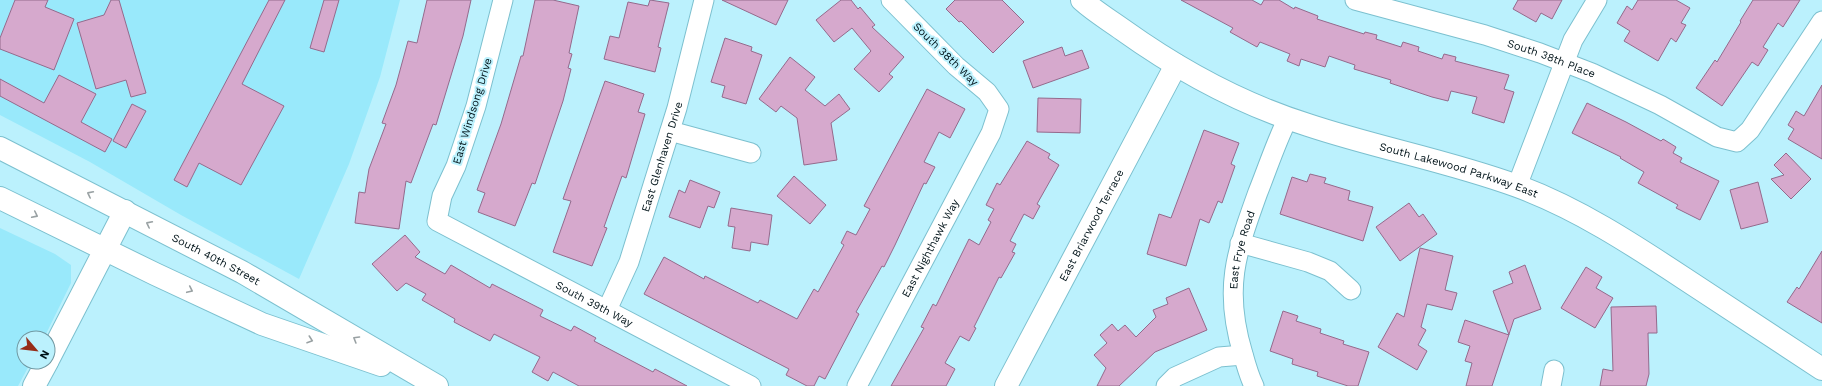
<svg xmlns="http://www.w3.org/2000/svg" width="1822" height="386" viewBox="0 0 1822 386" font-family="'Work Sans',sans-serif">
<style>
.built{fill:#99e9fb}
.building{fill:#d6a9cd;stroke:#946a8c}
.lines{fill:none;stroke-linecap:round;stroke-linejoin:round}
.street-casing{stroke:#7cc0cf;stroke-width:21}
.secondary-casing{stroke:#7cc0cf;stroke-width:24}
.street{stroke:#fff;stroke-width:19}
.secondary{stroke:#fff;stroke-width:22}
.oneway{stroke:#99a1a3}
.labels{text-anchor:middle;stroke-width:4;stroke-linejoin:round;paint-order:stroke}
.street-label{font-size:11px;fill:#001319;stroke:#bbf1fd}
</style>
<rect width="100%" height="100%" fill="#bbf1fd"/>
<path class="built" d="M0,0H400L380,77L349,164L299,279L181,215L90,162L0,115Z
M0,228L55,254L71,265V283L44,338H24V362H31L18,386H0Z"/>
<path class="building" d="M15,0H48L45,7L74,19L54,70L0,49V38Z
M111,0H119L146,93L131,97L126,80L96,89L77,23L104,15Z
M269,0H285L242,84L284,106L241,185L199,163L187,187L174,180Z
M324,0H339L324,52L310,48Z
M427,0H471L463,36L436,125L433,124L411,183L406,181L399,229L355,223L359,192L365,193L369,169L386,124L382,123L396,85L408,41L417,43Z
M535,0H553L579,6L569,53L572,54L568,68L571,69L563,101L535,184L532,183L515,226L478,212L485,193L477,190L501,124L521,56H523Z
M650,0L669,3L658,47L661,48L655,72L604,59L610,36L619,38L628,2L648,6Z
M722,0H788L776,25Z
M841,0H851L858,9L860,7L875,25L872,27L904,57L889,74L893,77L879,92L854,69L871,51L852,28L834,42L816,20Z
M955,0H1002L1024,22L993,53L961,21L959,22L946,9Z
M1181,0H1252L1261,5L1264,0H1279L1294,9L1295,7L1318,16L1317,19L1364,34L1365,32L1377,35L1376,39L1401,47L1403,42L1419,47L1418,51L1442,59L1444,54L1456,57L1455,61L1509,75L1504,89L1514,92L1504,123L1472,113L1477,97L1451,91L1448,101L1432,97L1390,83L1391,80L1354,69L1355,65L1329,56L1325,67L1301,59L1299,66L1287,61L1290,54L1260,42L1257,47L1230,32L1233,28Z
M1518,0H1562L1552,19L1541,13L1536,22L1513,9Z
M1638,0H1676L1690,8L1681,23L1686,25L1676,42L1671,38L1658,61L1624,41L1630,31L1617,23L1627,6L1632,10Z
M1753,0H1800L1783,27L1778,23L1763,47L1768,50L1758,66L1752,62L1722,106L1696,88L1715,60L1717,62L1741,22L1740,21Z
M725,38L752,47L751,51L762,55L746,104L722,97L725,86L711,82Z
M1062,47L1065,56L1082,50L1089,68L1033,88L1023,61Z
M790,57L815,77L805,90L825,106L839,94L850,109L831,123L837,160L804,165L797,118L781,106L776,112L759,99Z
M59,75L96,94L81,122L112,139L105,152L0,96V79L44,103Z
M605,81L644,94L638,112L645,114L626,178L622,176L604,227L607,228L592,266L553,252L571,201L563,199Z
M1822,85V159L1788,139L1794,129L1788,125L1796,111L1804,116Z
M927,89L965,109L950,138L939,132L924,162L935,167L926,184L924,183L895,245L884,267L882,266L856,312L859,314L825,379L819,376L814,386H807L786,375L789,369L644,294L664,257L704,279L705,276L758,303L760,300L797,319L814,289L818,292L844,245L841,243L847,231L856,235L870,209L864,206Z
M1038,98L1081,99L1080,133L1037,132Z
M1587,103L1626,122L1661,141L1663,139L1676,147L1673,153L1682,158L1680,162L1719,181L1700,220L1676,208L1678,205L1638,183L1644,172L1620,158L1621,157L1572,133Z
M132,104L146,111L126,148L113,141Z
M1204,130L1239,143L1231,164L1235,166L1222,203L1218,201L1209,223L1200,219L1186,266L1147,254L1159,214L1171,218Z
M1027,141L1050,154L1048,158L1059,165L1037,204L1040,206L1033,219L1024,214L1010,241L1016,244L1012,252L1015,253L1001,278L999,277L974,327L976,328L969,341L960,336L945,363L955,369L946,386H891L924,328L921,327L933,304L936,306L969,239L979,245L991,222L988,220L994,209L986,205L997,183L1000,185Z
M1786,153L1811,179L1791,199L1771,179L1784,175L1774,165Z
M1310,174L1326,178L1324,183L1350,191L1348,200L1373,207L1363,241L1280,214L1292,177L1307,182Z
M794,176L826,205L810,224L777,196Z
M690,180L720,192L714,208L708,206L700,228L669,217L679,190L685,193Z
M1758,182L1768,222L1741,229L1730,190Z
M1409,203L1419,217L1423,214L1437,234L1400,261L1376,227Z
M731,208L772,215L768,245L751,242L750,251L732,248L735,227L728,226Z
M405,235L420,252L415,257L445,274L451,265L490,288L492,284L543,310L540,316L571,331L574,326L596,338L594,341L653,372L655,369L687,386H579L553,372L548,381L532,372L540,357L494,334L490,341L454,322L455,319L422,300L426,294L406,283L397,291L372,264Z
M1420,248L1453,256L1445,290L1457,293L1452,310L1427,304L1421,327L1426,330L1418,345L1427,351L1417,370L1378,347L1397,313L1404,317Z
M1822,251V323L1787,302L1797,287L1799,289Z
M1525,265L1541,309L1514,319L1492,386H1466L1472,363L1465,361L1470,346L1458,342L1465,320L1509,335L1493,291L1513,283L1509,272Z
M1586,267L1602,277L1596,288L1613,298L1595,328L1561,308Z
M1189,288L1207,330L1155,352L1119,386H1097L1106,368L1094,355L1107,343L1100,335L1112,324L1118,331L1125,325L1136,337L1156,317L1153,310L1168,304L1166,298Z
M1656,306L1657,333H1648L1649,374L1646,386H1600L1603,369L1613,371L1611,307Z
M1283,311L1298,316L1296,321L1321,329L1320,333L1344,341L1343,344L1369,352L1358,386H1348L1317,376L1318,372L1292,364L1293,359L1270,351Z"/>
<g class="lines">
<g class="street-casing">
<g id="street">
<path id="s1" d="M503,0L476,106L456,166L442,196L437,221L751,386"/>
<path id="s2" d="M1355,0L1485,35L1540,53L1592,73L1660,105L1717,137L1737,142L1750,130L1822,21"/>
<path d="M670,131L751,153"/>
<path d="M1517,186L1573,40L1597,0"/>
<path d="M1240,243L1308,262L1330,271L1351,290"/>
<path id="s3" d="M607,310L629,262L662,156L677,108L704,0"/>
<path id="s4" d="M857,386L991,133L999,109L987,92L956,66L891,0"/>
<path d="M1166,386L1175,377L1219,357L1243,355"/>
<path id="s5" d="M1254,386C1249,376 1246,365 1243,354C1223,289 1236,253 1258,192C1268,167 1276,142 1288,118"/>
<path d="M1551,386L1554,370"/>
</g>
</g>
<g class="secondary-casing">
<g id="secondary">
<path id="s6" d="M1082,0C1094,11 1109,20 1123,30C1179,70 1241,104 1308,125C1377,148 1449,161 1517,186C1577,208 1632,244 1685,279C1731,309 1777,339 1822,369"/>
<path id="s7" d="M0,148L242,272L437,386"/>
<path d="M0,198L155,274L262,324L381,365"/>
<path d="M48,360L125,211"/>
<path d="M34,386L47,362"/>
<path id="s8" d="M1006,386L1176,65"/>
</g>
</g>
<use href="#street" class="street"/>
<use href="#secondary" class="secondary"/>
</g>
<defs><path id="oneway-chevron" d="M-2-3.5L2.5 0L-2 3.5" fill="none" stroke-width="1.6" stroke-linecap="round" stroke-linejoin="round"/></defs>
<g class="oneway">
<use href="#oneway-chevron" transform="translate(90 194) rotate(-153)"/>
<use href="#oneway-chevron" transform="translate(35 215) rotate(26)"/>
<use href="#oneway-chevron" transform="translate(149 224) rotate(-153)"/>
<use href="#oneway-chevron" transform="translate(190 290) rotate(25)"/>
<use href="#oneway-chevron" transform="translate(356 339) rotate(-149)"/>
<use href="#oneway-chevron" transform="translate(310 340) rotate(19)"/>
</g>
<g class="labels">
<g class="street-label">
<text transform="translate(946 54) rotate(44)" y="4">South 38th Way</text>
<text dy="4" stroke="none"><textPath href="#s2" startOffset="205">South 38th Place</textPath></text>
<text transform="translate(472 111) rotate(-73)" y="4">East Windsong Drive</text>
<text dy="4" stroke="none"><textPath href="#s3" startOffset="163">East Glenhaven Drive</textPath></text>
<text dy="4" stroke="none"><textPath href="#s6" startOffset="417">South Lakewood Parkway East</textPath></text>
<text dy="4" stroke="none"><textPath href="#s8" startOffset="182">East Briarwood Terrace</textPath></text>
<text dy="4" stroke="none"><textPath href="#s4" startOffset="156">East Nighthawk Way</textPath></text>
<text dy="4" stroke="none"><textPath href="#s5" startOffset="140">East Frye Road</textPath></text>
<text dy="4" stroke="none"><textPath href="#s7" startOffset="243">South 40th Street</textPath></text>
<text dy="4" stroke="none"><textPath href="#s1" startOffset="409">South 39th Way</textPath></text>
</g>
</g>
<g transform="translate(36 350) rotate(118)"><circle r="19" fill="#bbf1fd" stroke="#7098a2"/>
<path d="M0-3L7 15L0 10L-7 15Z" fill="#962d18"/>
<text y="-6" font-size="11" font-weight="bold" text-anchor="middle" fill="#001319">N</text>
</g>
</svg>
